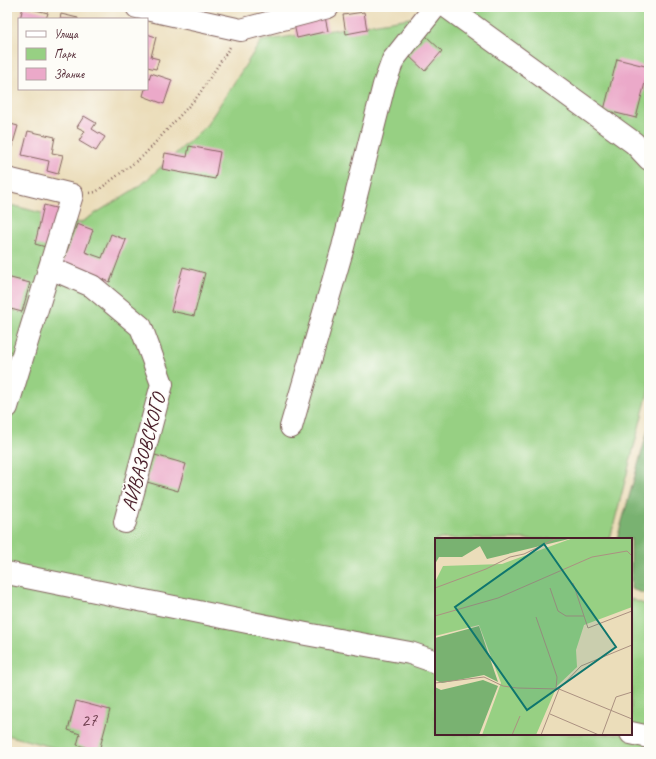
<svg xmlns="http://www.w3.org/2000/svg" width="656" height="759" viewBox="0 0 656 759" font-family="Caveat,sans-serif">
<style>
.green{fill:#97d083;stroke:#707857}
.forest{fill:#79b271;stroke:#62684e}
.building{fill:#eba9c9}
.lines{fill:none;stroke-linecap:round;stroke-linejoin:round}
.minor-casing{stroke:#82625d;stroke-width:24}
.path{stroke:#82625d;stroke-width:2.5;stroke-dasharray:1 3;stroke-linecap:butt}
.minor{stroke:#fff;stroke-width:22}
.labels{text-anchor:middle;stroke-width:3;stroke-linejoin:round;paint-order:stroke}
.number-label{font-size:18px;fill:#724252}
.street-label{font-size:20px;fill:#4a1f2b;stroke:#fdfcf7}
.inset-road{fill:none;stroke:#ab9181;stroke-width:1}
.view{fill:#0f766e;fill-opacity:0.15;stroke:#0f766e;stroke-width:2}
.inset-edge{fill:none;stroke:#4a1f2b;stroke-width:2}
</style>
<rect width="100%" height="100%" fill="#fdfcf7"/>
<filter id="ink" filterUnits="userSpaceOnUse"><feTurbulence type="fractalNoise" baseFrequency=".025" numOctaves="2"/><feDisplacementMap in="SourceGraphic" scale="8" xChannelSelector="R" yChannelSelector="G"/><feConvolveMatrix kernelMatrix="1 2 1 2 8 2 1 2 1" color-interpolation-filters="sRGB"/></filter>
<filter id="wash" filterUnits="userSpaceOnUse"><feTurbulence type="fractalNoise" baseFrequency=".012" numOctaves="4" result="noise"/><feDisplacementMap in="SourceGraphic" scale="16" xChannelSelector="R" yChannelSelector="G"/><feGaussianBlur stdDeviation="0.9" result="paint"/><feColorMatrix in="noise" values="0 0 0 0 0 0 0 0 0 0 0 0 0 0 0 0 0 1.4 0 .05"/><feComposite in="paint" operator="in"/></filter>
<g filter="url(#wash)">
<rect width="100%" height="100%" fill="#ebddba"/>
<path class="green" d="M438,7H649V389L610,539H436V734H631V599L649,606V752H70L7,735V204L80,223L141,185L206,126L261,41L423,16Z"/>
<path class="forest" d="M649,426V595L631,589V539H617Z"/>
<g id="blocks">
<path class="building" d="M23,7L48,13L46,19H20Z
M364,12L367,30L346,34L343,15Z
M61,14L78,18V19H60Z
M325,17L328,31L297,38L294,24Z
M147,34L156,37L151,57L159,59L156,69L147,67Z
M426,36L442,51L425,71L409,56Z
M617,59L649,67L636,118L604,110Z
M151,73L172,80L164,104L143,96L145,89H147V85Z
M84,116L96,123L92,129L105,137L96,151L79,141L85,131L77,127Z
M7,123L18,126L11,150L7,149Z
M28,131L55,137L52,153L63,155L58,174L47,171L49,161L22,155Z
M189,146L220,152L215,179L162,169L165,153L187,157Z
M44,205L63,210L53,249L35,244Z
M77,224L93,230L85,252L102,258L111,234L126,240L110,282L62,264Z
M183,267L205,273L194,316L171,311Z
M7,277L30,283L22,312L7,308Z
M155,455L186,464L178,491L147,482Z
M76,701L110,710L99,751L77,745L80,734L68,730Z"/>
</g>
</g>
<g filter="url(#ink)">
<use href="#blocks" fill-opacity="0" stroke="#82625d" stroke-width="1"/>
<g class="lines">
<g class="minor-casing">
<path id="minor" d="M137,7L241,30L328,7
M447,7L634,143L649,159
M7,179L72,195L7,407
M50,268L92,286L141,327L162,384L125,522
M291,427L343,247L384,85L393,60L435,7
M7,573L306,634L410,653L436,662
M631,733L649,737"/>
</g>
<path class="path" d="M90,193L96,192L143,156L198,96L230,47"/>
<use href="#minor" class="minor"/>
</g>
</g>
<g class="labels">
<g class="number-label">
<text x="89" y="726">27</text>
</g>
<g class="street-label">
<text transform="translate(143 452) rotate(-75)" y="7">АЙВАЗОВСКОГО</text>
</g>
</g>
<g transform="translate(435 538)">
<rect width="197" height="197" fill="#ebddba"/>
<path d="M138,0H197V69L149,87L141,112L142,129L122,148L101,197H47L66,145L44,87L0,98V44L8,28L67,26Z" fill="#97d083"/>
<path d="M0,0H138L52,21L45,8L27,19H4L0,26ZM44,88L63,144L49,137L7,145L0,142V100ZM48,142L63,148L44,197H0V149L6,152Z" fill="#79b271"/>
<path class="inset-road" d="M138,45L153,90L197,73M0,50L51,31L75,19L89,16L122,0M115,50L123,73L131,78H149M0,78L63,60L157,19L192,13L197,18M101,79L122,139L121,151M0,145L49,139L68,148L82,150L124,151L197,181M124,151L146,128L197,107M115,176L164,197M77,197L85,178M106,197L124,151M167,197L181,159L197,154"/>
<path class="view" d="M109,6L181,109L92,172L20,69Z"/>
<rect width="197" height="197" class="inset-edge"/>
</g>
<rect width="656" height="759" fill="none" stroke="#fdfcf7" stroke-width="24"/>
<rect x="18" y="18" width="130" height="72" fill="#fdfcf7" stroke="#b5a4a5"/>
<rect x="26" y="31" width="20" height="6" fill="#ffffff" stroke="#b5a4a5"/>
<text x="54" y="38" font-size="12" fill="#4a1f2b">Улица</text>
<rect x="26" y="48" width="20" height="12" fill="#97d083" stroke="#b5a4a5"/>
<text x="54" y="58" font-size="12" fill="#4a1f2b">Парк</text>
<rect x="26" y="68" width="20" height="12" fill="#eba9c9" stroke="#b5a4a5"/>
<text x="54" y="78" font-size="12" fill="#4a1f2b">Здание</text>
</svg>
